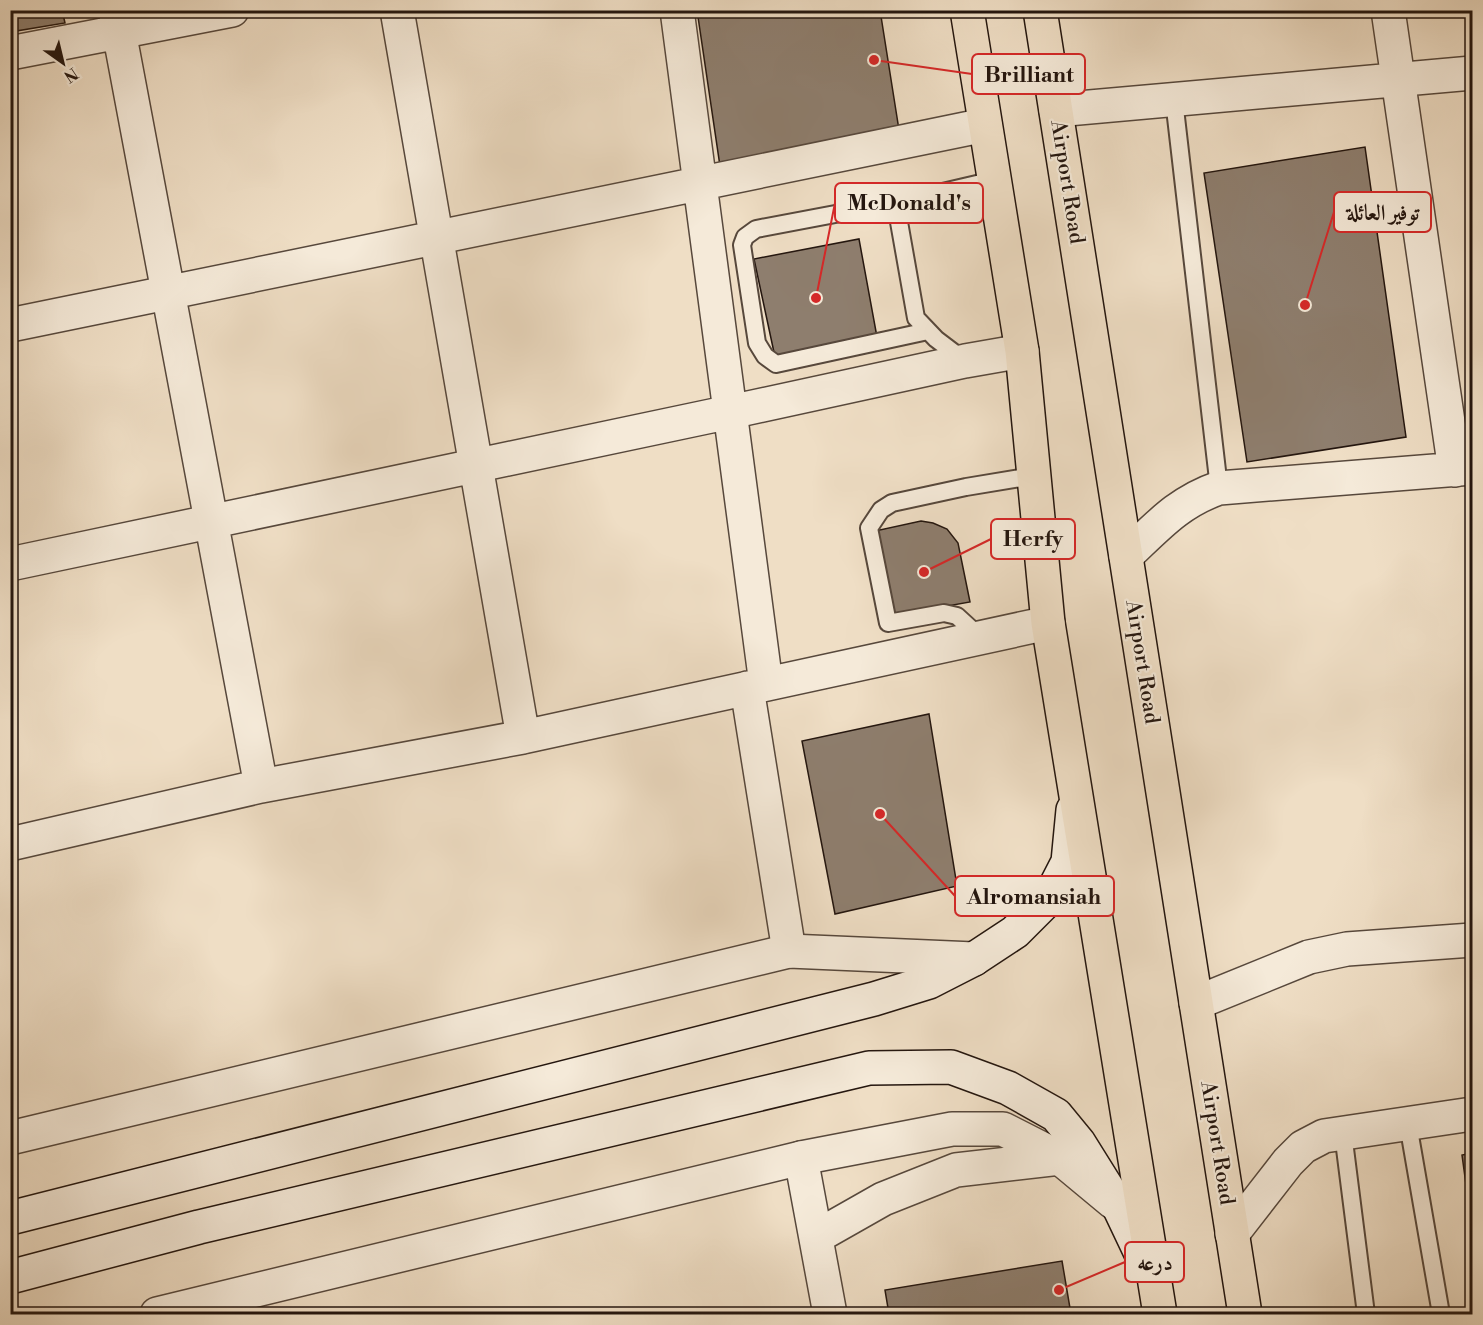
<svg xmlns="http://www.w3.org/2000/svg" width="1483" height="1325" viewBox="0 0 1483 1325" font-family="'Libre Bodoni',Amiri,serif">
<style>
.building{fill:#8e7e6e;stroke:#24160f;stroke-width:1.5}
.lines{fill:none;stroke-linecap:round;stroke-linejoin:round}
.service-casing{stroke:#57483c;stroke-width:20}
.minor-casing{stroke:#57483c;stroke-width:36}
.tertiary-casing{stroke:#57483c;stroke-width:36}
.secondary-casing{stroke:#24160f;stroke-width:36}
.primary-casing{stroke:#24160f;stroke-width:36}
.service{stroke:#f5ead9;stroke-width:16}
.minor{stroke:#f5ead9;stroke-width:33}
.tertiary{stroke:#f5ead9;stroke-width:33}
.secondary{stroke:#f5ead9;stroke-width:33}
.primary{stroke:#efdec5;stroke-width:33}
.labels{text-anchor:middle;stroke-width:4.5;stroke-linejoin:round;paint-order:stroke}
.street-label{font-size:21px;fill:#24160f;stroke:#f5ead9}
.leader{fill:none;stroke:#d62828;stroke-width:2}
.callout-dot{fill:#d62828;stroke:#f5ead9;stroke-width:2}
.callout{fill:#f5ead9;stroke:#d62828;stroke-width:2}
.callout-label{font-size:22px;text-anchor:middle;font-weight:bold;fill:#24160f}
</style>
<rect width="100%" height="100%" fill="#efdec5"/>
<filter id="stains"><feTurbulence type="fractalNoise" baseFrequency=".00333" numOctaves="4"/><feColorMatrix values="0 0 0 0 .2 0 0 0 0 .09 0 0 0 0 .02 0 0 0 .5 -.17"/></filter>
<radialGradient id="worn" r=".72"><stop offset=".6" stop-color="#630" stop-opacity="0"/><stop offset="1" stop-color="#630" stop-opacity=".3"/></radialGradient>
<path class="building" d="M10,10H62L65,23L10,32Z
M697,10H880L899,130L720,166Z
M1365,147L1406,437L1247,462L1204,173Z
M859,239L877,337L775,357L754,259Z
M921,521L933,523L947,529L958,543L970,602L892,616L875,531Z
M929,714L957,886L835,914L802,741Z
M1472,1153V1229L1462,1155Z
M1062,1261L1071,1314H889L885,1290Z"/>
<g class="lines">
<g class="service-casing">
<path id="service" d="M1174,100L1219,488
M904,201L899,222L916,318L936,339L965,361
M928,331L776,364L765,356L757,343L742,245L745,237L756,229L904,201L994,180
M981,638L957,616L944,613L888,623L869,528L881,510L892,503L966,487L1033,476
M1408,1124L1441,1314
M1343,1133L1366,1314"/>
</g>
<g class="minor-casing">
<path id="minor" d="M115,10L261,786
M397,10L523,737
M677,10L766,684
M1388,10L1455,470
M10,53L232,10
M1056,110L1472,73
M10,325L985,125
M1126,556C1157,527 1178,502 1219,488L1472,468
M10,564L730,412L965,361L1022,351
M747,688L789,951
M10,844L261,786L523,737L1048,623
M1196,1003L1309,957L1347,949L1472,940
M801,1158L830,1314
M1232,1234L1288,1162L1303,1147L1324,1136L1472,1114
M816,1237L883,1199L956,1170L1060,1158"/>
</g>
<g class="tertiary-casing">
<path id="tertiary" d="M10,1138L789,951L974,959
M157,1314L801,1158L952,1129H1003L1060,1158L1113,1202"/>
</g>
<g class="secondary-casing">
<path id="secondary" d="M10,1218L874,999L929,982L974,959L1015,932L1050,897L1068,862L1073,810
M10,1277L199,1227L869,1068L951,1067L1008,1088L1056,1115L1079,1143L1119,1207L1148,1268"/>
</g>
<g class="primary-casing">
<path id="primary" d="M967,10L1022,351L1048,623L1160,1314
M1040,10L1245,1314"/>
</g>
<use href="#service" class="service"/>
<use href="#minor" class="minor"/>
<use href="#tertiary" class="tertiary"/>
<use href="#secondary" class="secondary"/>
<use href="#primary" class="primary"/>
</g>
<g class="labels">
<g class="street-label">
<text transform="translate(1068 182) rotate(81)" y="7">Airport Road</text>
<text transform="translate(1143 662) rotate(81)" y="7">Airport Road</text>
<text transform="translate(1218 1143) rotate(81)" y="7">Airport Road</text>
</g>
</g>
<path class="leader" d="M874 60L972 74M816 298L835 203M1305 305L1334 212M924 572L991 539M880 814L955 896M1059 1290L1125 1262"/>
<g class="callout-dot">
<circle cx="874" cy="60" r="6"/>
<circle cx="816" cy="298" r="6"/>
<circle cx="1305" cy="305" r="6"/>
<circle cx="924" cy="572" r="6"/>
<circle cx="880" cy="814" r="6"/>
<circle cx="1059" cy="1290" r="6"/>
</g>
<g class="callout">
<rect x="972" y="54" width="113" height="40" rx="6"/>
<rect x="835" y="183" width="148" height="40" rx="6"/>
<rect x="1334" y="192" width="97" height="40" rx="6"/>
<rect x="991" y="519" width="84" height="40" rx="6"/>
<rect x="955" y="876" width="159" height="40" rx="6"/>
<rect x="1125" y="1242" width="59" height="40" rx="6"/>
</g>
<g class="callout-label">
<text x="1029" y="82">Brilliant</text>
<text x="909" y="210">McDonald's</text>
<text x="1383" y="220">توفير العائلة</text>
<text x="1033" y="546">Herfy</text>
<text x="1034" y="904">Alromansiah</text>
<text x="1155" y="1270">درعه</text>
</g>
<rect width="1483" height="1325" fill="none" stroke="#efdec5" stroke-width="36"/>
<rect x="12" y="12" width="1459" height="1301" fill="none" stroke="#24160f" stroke-width="3"/>
<rect x="18" y="18" width="1447" height="1289" fill="none" stroke="#24160f" stroke-width="1.5"/>
<g transform="translate(63 63) rotate(146)" stroke="#f5ead9" stroke-width="4.5" paint-order="stroke">
<path d="M0-4.5L10 22L0 15L-10 22Z" fill="#24160f"/>
<text y="-9" font-size="16" font-weight="bold" text-anchor="middle" fill="#24160f">N</text>
</g>
<rect width="100%" height="100%" filter="url(#stains)"/>
<rect width="100%" height="100%" fill="url(#worn)"/>
</svg>
